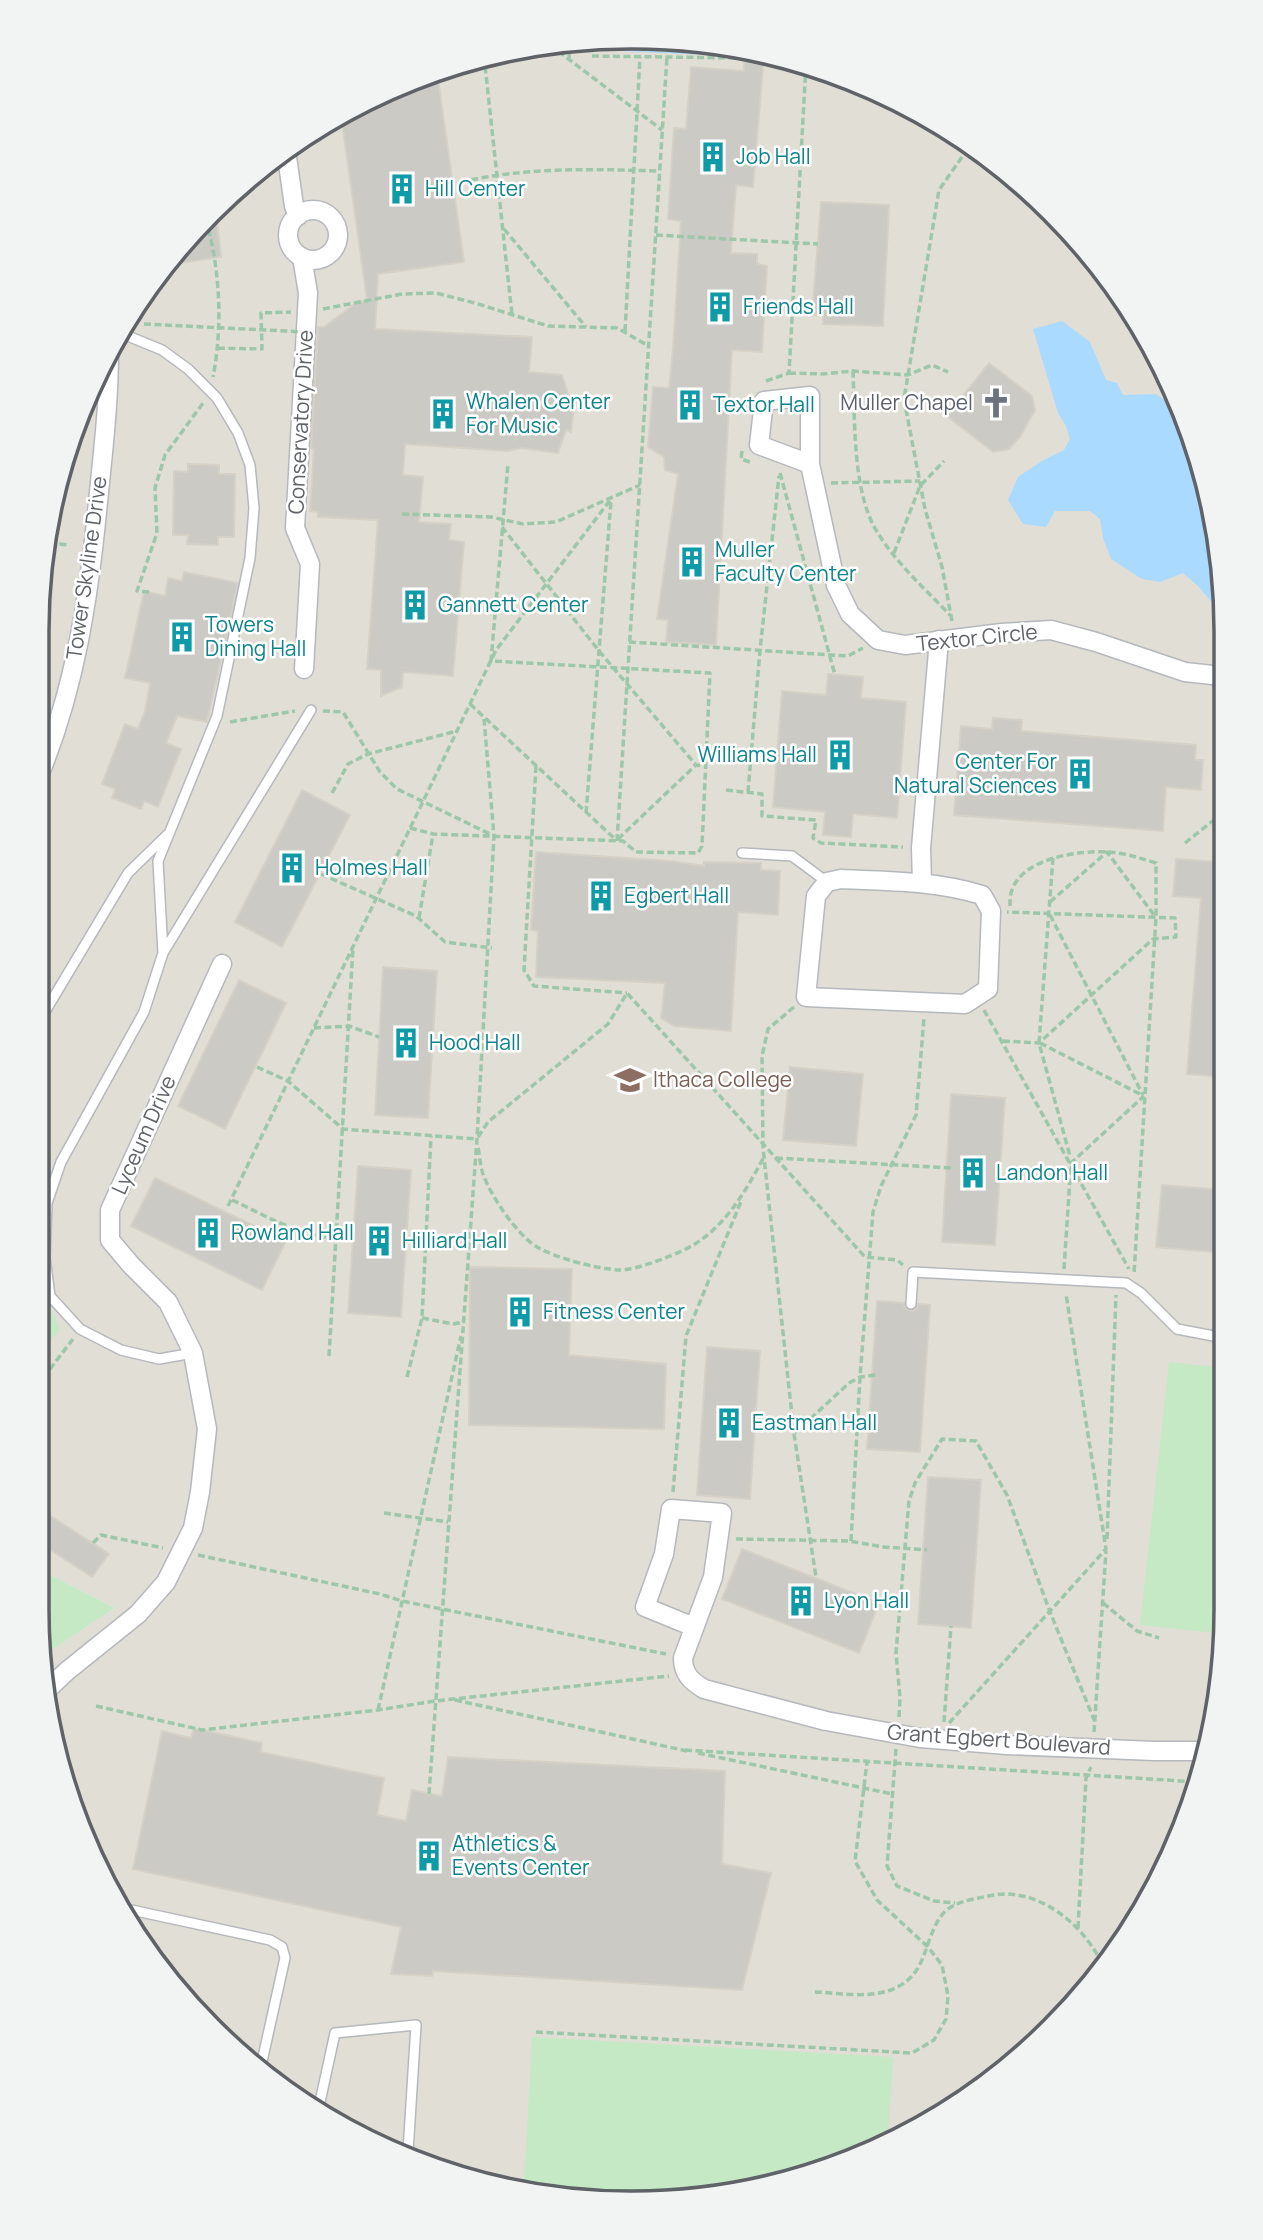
<svg xmlns="http://www.w3.org/2000/svg" width="1263" height="2240" viewBox="0 0 1263 2240" font-family="Manrope,sans-serif">
<style>
.education{fill:#e1ded6}
.green{fill:#c5e8c5}
.water{fill:#aadaff}
.building{fill:#cccac5;stroke:#d6d1c6;stroke-width:2}
.lines{fill:none;stroke-linecap:round;stroke-linejoin:round}
.service-casing{stroke:#b5b8bc;stroke-width:12}
.minor-casing{stroke:#b5b8bc;stroke-width:21}
.path{stroke:#9cc7a9;stroke-width:3.5;stroke-dasharray:7 3.5;stroke-linecap:butt}
.service{stroke:#fff;stroke-width:9}
.minor{stroke:#fff;stroke-width:18}
.path-bridge{stroke:#9cc7a9;stroke-width:3.5;stroke-dasharray:7 3.5;stroke-linecap:butt}
.labels{text-anchor:middle;stroke-width:5;stroke-linejoin:round;paint-order:stroke}
.culture-label{font-size:21px;fill:#0d838f;stroke:#fff;text-anchor:start}
.worship-label{font-size:21px;fill:#5b616d;stroke:#fff;text-anchor:end}
.street-label{font-size:21px;fill:#5f6368;stroke:#fff}
.education-label{font-size:21px;fill:#785e54;stroke:#fff;text-anchor:start}
.rim{fill:none;stroke:#5f6368;stroke-width:3.5}
</style>
<rect width="100%" height="100%" fill="#f1efe8"/>
<path class="education" d="M593,38L710,42L823,68L929,117L1052,211L1126,301L1195,440L1221,554L1225,1647L1195,1799L1146,1906L1023,2056L859,2158L670,2202L477,2183L301,2103L159,1970L68,1799L44,1655L115,1608L37,1568L38,593L57,477L117,334L185,239L270,159L369,98L478,57Z"/>
<path class="green" d="M37,1278L60,1330L37,1353Z
M1169,1362L1224,1368L1225,1634L1140,1625Z
M37,1568L115,1608L44,1655L37,1608Z
M532,2037L893,2057L888,2140L859,2158L670,2202L524,2188Z"/>
<path class="water" d="M593,38L710,42L730,47L729,56L577,49L578,41Z
M1062,321L1090,342L1106,380L1117,383L1123,395L1156,394L1180,410L1195,440L1221,554V602L1214,605L1198,586L1183,573L1160,582L1142,579L1111,559L1103,538L1100,519L1090,511H1055L1046,527L1023,524L1008,500L1018,477L1042,461L1064,450L1070,439L1066,426L1058,413L1033,329Z"/>
<path class="building" d="M745,50L764,55L753,187L736,185L731,253L757,254V264L767,266L762,352L732,350L716,645L666,642L668,620L657,619L678,474L665,470L664,457L648,447L653,387L669,388L673,348L681,221L668,219L674,128L686,129L691,67L744,71Z
M437,72L464,262L378,274L375,329L532,337L529,372L562,375L569,397L575,398L571,432L566,430L558,453L521,448L508,451L405,444L403,475L423,477L419,522L451,524L449,540L464,542L453,676L403,672L402,687L381,696V670L367,669L378,520L318,517V512L310,511L314,449L311,448L318,327H324L356,303L367,300L341,115L369,98Z
M821,202L889,205L883,326L823,324V316L812,315Z
M216,210L221,257L166,265L185,239Z
M989,363L1032,396L1035,410L1020,437L1009,449L993,452L947,416Z
M188,464L219,465V474H235L234,537H218V545L187,544L188,535H173L174,471L188,472Z
M184,572L238,583L207,722L177,716L166,743L181,749L158,807L144,801L141,809L112,798L115,789L102,784L125,724L138,729L145,711L150,683L125,678L144,591L165,596L168,578L182,581Z
M828,674L863,677L861,698L906,702L897,818L853,814L851,837L823,835L825,812L773,807L782,691L826,695Z
M993,718L1022,720L1021,731L1196,745L1195,760H1203L1201,790L1166,787L1163,831L954,815L961,726L992,729Z
M302,790L350,815L282,947L235,922Z
M536,852L671,861L704,866V862L761,863V870L780,871L778,915L738,912L731,1031L674,1026L661,1018L665,983L536,977L538,931L531,930Z
M1176,859L1222,862L1223,1077L1187,1074L1201,898L1173,896Z
M383,967L437,971L428,1118L375,1115Z
M239,980L286,1003L225,1129L178,1106Z
M790,1067L863,1074L856,1146L783,1140Z
M951,1094L1005,1098L995,1245L942,1242Z
M358,1166L411,1170L401,1317L348,1313Z
M155,1178L286,1241L262,1290L131,1226Z
M1162,1185L1223,1190L1224,1253L1156,1247Z
M470,1267L572,1269L569,1355L666,1364L664,1429L469,1425Z
M877,1301L904,1303L905,1308L910,1311L915,1310L918,1304L930,1305L920,1452L867,1449Z
M707,1347L760,1351L750,1499L697,1495Z
M928,1477L981,1480L971,1628L918,1624Z
M37,1507L109,1554L92,1577L37,1541Z
M742,1549L879,1603L859,1653L722,1599Z
M194,1728L262,1743L261,1752L384,1778L377,1815L406,1821L412,1790L442,1796L448,1757L725,1771L722,1864L771,1873L742,1990L433,1971L432,1976L391,1974L401,1927L133,1869L162,1731L191,1738Z"/>
<g class="lines">
<g class="service-casing">
<path id="service" d="M118,332L162,350L188,369L217,398L238,433L250,465L254,508L250,558L217,716L158,861L163,953L144,1012L61,1162L47,1203L45,1258L50,1296L80,1329L121,1350L159,1359L193,1353
M742,853L792,856L827,882
M163,953L311,710
M37,1025L128,873L167,835
M911,1304L913,1272L1126,1283L1141,1293L1177,1329L1224,1338
M127,1909L270,1940L282,1947L285,1958L261,2066
M318,2111L335,2033L416,2025L408,2152"/>
</g>
<g class="minor-casing">
<path id="minor" d="M286,150L294,206L298,216
M288 235a25 25 0 1 1 50 0a25 25 0 1 1-50 0Z
M302,257L308,293L295,528L310,564L304,669
M810,464L759,445L764,401L810,396V464L836,585L850,614L878,640L905,645L1002,633L1051,630L1096,642L1185,672L1222,676
M38,778C75,690 89,597 98,502C103,452 109,402 109,352
M841,879C889,881 936,881 982,895L991,911L988,989L965,1004L806,997L816,896L827,882Z
M922,882L921,848L939,640
M694,1627L645,1607L664,1554L671,1509L722,1513L713,1577L683,1658C683,1674 691,1681 704,1689L826,1721L920,1738L1007,1745L1154,1751H1204
M50,1687L67,1671L138,1614L166,1582L193,1528L200,1492L207,1429L193,1353L168,1302L131,1265L110,1240V1210L222,964"/>
</g>
<path class="path" d="M550,45L662,130
M484,56L512,315
M592,56L741,58V49
M569,59L570,42
M461,182C526,167 593,169 659,171
M206,219C220,270 223,325 213,377
M504,229L586,327
M656,235L818,244
M323,309L402,294L436,293L475,303L548,326L617,328L647,345
M625,331L640,57
M218,348L262,349L261,313L291,312
M853,371C855,417 852,490 876,530C895,562 924,588 950,615
M789,373L822,374L853,371L908,375L932,365L948,372
M766,381L789,373L806,64
M742,451L741,459L750,462
M780,473L835,675
M831,483L920,481
M402,514L491,517L523,524L556,522L640,485
M502,527L599,651L696,765L706,766
M49,543L69,545
M894,553L920,486L944,461
M149,592L137,591L157,533L155,488L165,455L203,403
M952,621L942,567L925,509L904,399L939,190L969,147
M629,642L848,656L863,648
M470,704L615,839
M323,711L343,712L380,772L397,789L492,835
M230,722L295,711
M536,766L524,970L534,986L627,993
M726,790L762,794V816L816,820L813,838L821,843L903,847
M748,792L760,650L779,476
M332,793L348,764L368,754L457,731
M586,813L611,501
M410,828L433,834L623,841L636,852L698,853L702,846L710,673L491,661L508,464
M618,839L696,765
M617,841L667,57
M1185,843L1214,820L1222,810
M1053,858L1039,1043L1070,1156
M321,874L416,916L445,942L492,948
M1050,902L1107,852L1154,915
M1010,906C1010,901 1010,895 1012,890C1023,858 1079,850 1108,852C1125,853 1140,858 1156,863V917L1134,1274
M1050,915L1143,1095
M419,918L433,834
M794,1007L768,1029L762,1056L763,1148L794,1434L816,1577
M984,1010L1129,1269
M314,1028L349,1026L379,1037
M1003,1041L1039,1043L1153,939L1176,937L1175,918L1007,912
M1040,1043L1142,1095
M257,1067L288,1081L343,1129L477,1139
M478,1137L488,1122L608,1024L627,993L865,1257L897,1260L903,1265
M478,1148C480,1156 480,1166 483,1174C490,1195 518,1236 537,1247C556,1258 597,1269 619,1270C635,1271 681,1253 695,1244C728,1223 746,1190 764,1157
M776,1158L951,1168
M232,1200C271,1218 310,1243 355,1238
M228,1206L496,650L611,499
M1064,1269L1071,1163L1144,1096
M422,1318L453,1324L464,1322
M329,1356L353,948
M407,1377L422,1318L431,1136
M37,1386L73,1339
M795,1433L849,1383L860,1377L876,1375
M673,1492L686,1336L742,1199
M384,1513L448,1522
M736,1539L849,1541L884,1547L927,1550
M1107,1539L1116,1295
M851,1541L860,1377L873,1212L881,1186L916,1115L924,1018
M93,1543L101,1535L163,1548
M198,1555L380,1594L402,1601L666,1654
M1103,1603L1137,1631L1159,1638
M455,1700L687,1751
M96,1706L202,1730L378,1710L435,1701L669,1676
M378,1710L461,1336
M899,1717L900,1698L896,1653L909,1501L915,1483L942,1439L976,1441L1007,1495L1050,1612L1095,1722
M944,1722L951,1626
M949,1723L1106,1549L1066,1294
M1094,1732L1106,1551
M896,1749L887,1866L897,1886L934,1901L955,1903
M685,1750L1198,1782
M698,1753L892,1794
M429,1794L477,1139L494,836L484,719
M1078,1928L1086,1778L1091,1767
M815,1992C841,1993 875,2000 899,1986C926,1972 924,1943 939,1919C947,1906 960,1902 974,1899C984,1897 995,1894 1005,1894C1046,1894 1084,1927 1101,1962
M536,2032L912,2053L934,2040L946,2019L948,1996L942,1965L928,1947L877,1900L855,1861L867,1762"/>
<use href="#service" class="service"/>
<use href="#minor" class="minor"/>
<path class="path-bridge" d="M144,324L305,332"/>
</g>
<defs>
<g id="building-bare" transform="scale(2.415)"><path d="M-4-6H4V6H1V3H-1V6H-4ZM-2.5-4.3h1.7v1.8h-1.7ZM.8-4.3h1.7v1.8H.8ZM-2.5-1h1.7V.8h-1.7ZM.8-1h1.7V.8H.8Z" fill="#0f9aa8" stroke="#fff" stroke-width="2.5" paint-order="stroke"/></g>
<g id="church-bare" transform="scale(2.415)"><path d="M-1.2-6h2.4v3.5h3.3v2.4h-3.3V6h-2.4V-.1h-3.3v-2.4h3.3Z" fill="#6b7280" stroke="#fff" stroke-width="2.5" paint-order="stroke"/></g>
<g id="university-bare" transform="scale(2.415)"><path d="M0-5L7-2L0 1L-7-2ZM-4 1L0 2.5L4 1V4Q0 6-4 4Z" fill="#8d6e63" stroke="#fff" stroke-width="2.5" paint-order="stroke"/></g>
</defs>
<g fill-rule="evenodd">
<use href="#building-bare" x="713" y="157"/>
<use href="#building-bare" x="402" y="189"/>
<use href="#building-bare" x="720" y="307"/>
<use href="#church-bare" x="996" y="403"/>
<use href="#building-bare" x="690" y="405"/>
<use href="#building-bare" x="443" y="414"/>
<use href="#building-bare" x="692" y="562"/>
<use href="#building-bare" x="415" y="605"/>
<use href="#building-bare" x="182" y="637"/>
<use href="#building-bare" x="840" y="755"/>
<use href="#building-bare" x="1080" y="774"/>
<use href="#building-bare" x="292" y="868"/>
<use href="#building-bare" x="601" y="896"/>
<use href="#building-bare" x="406" y="1043"/>
<use href="#university-bare" x="630" y="1080"/>
<use href="#building-bare" x="973" y="1173"/>
<use href="#building-bare" x="208" y="1233"/>
<use href="#building-bare" x="379" y="1241"/>
<use href="#building-bare" x="520" y="1312"/>
<use href="#building-bare" x="729" y="1423"/>
<use href="#building-bare" x="801" y="1601"/>
<use href="#building-bare" x="429" y="1856"/>
</g>
<g class="labels">
<g class="culture-label">
<text x="736" y="164">Job Hall</text>
<text x="425" y="196">Hill Center</text>
<text x="743" y="314">Friends Hall</text>
<text x="466" y="409">Whalen Center<tspan x="466" dy="24">For Music</tspan></text>
<text x="713" y="412">Textor Hall</text>
<text x="715" y="557">Muller<tspan x="715" dy="24">Faculty Center</tspan></text>
<text x="438" y="612">Gannett Center</text>
<text x="205" y="632">Towers<tspan x="205" dy="24">Dining Hall</tspan></text>
<text x="817" y="762" text-anchor="end">Williams Hall</text>
<text x="1057" y="769" text-anchor="end">Center For<tspan x="1057" dy="24">Natural Sciences</tspan></text>
<text x="315" y="875">Holmes Hall</text>
<text x="624" y="903">Egbert Hall</text>
<text x="429" y="1050">Hood Hall</text>
<text x="996" y="1180">Landon Hall</text>
<text x="231" y="1240">Rowland Hall</text>
<text x="402" y="1248">Hilliard Hall</text>
<text x="543" y="1319">Fitness Center</text>
<text x="752" y="1430">Eastman Hall</text>
<text x="824" y="1608">Lyon Hall</text>
<text x="452" y="1851">Athletics &amp;<tspan x="452" dy="24">Events Center</tspan></text>
</g>
<g class="worship-label">
<text x="973" y="410">Muller Chapel</text>
</g>
<g class="street-label">
<text transform="translate(301 422) rotate(-87)" y="7">Conservatory Drive</text>
<text transform="translate(87 568) rotate(-82)" y="7">Tower Skyline Drive</text>
<text transform="translate(977 638) rotate(-6)" y="7">Textor Circle</text>
<text transform="translate(144 1135) rotate(-66)" y="7">Lyceum Drive</text>
<text transform="translate(999 1740) rotate(4)" y="7">Grant Egbert Boulevard</text>
</g>
<g class="education-label">
<text x="653" y="1087">Ithaca College</text>
</g>
</g>
<path d="M0 0H1263V2240H0ZM631 49H632A582 582 0 0 1 1214 631V1609A582 582 0 0 1 632 2191H631A582 582 0 0 1 49 1609V631A582 582 0 0 1 631 49Z" fill="#f2f3f3" fill-rule="evenodd"/>
<path class="rim" d="M631 49H632A582 582 0 0 1 1214 631V1609A582 582 0 0 1 632 2191H631A582 582 0 0 1 49 1609V631A582 582 0 0 1 631 49Z"/>
</svg>
